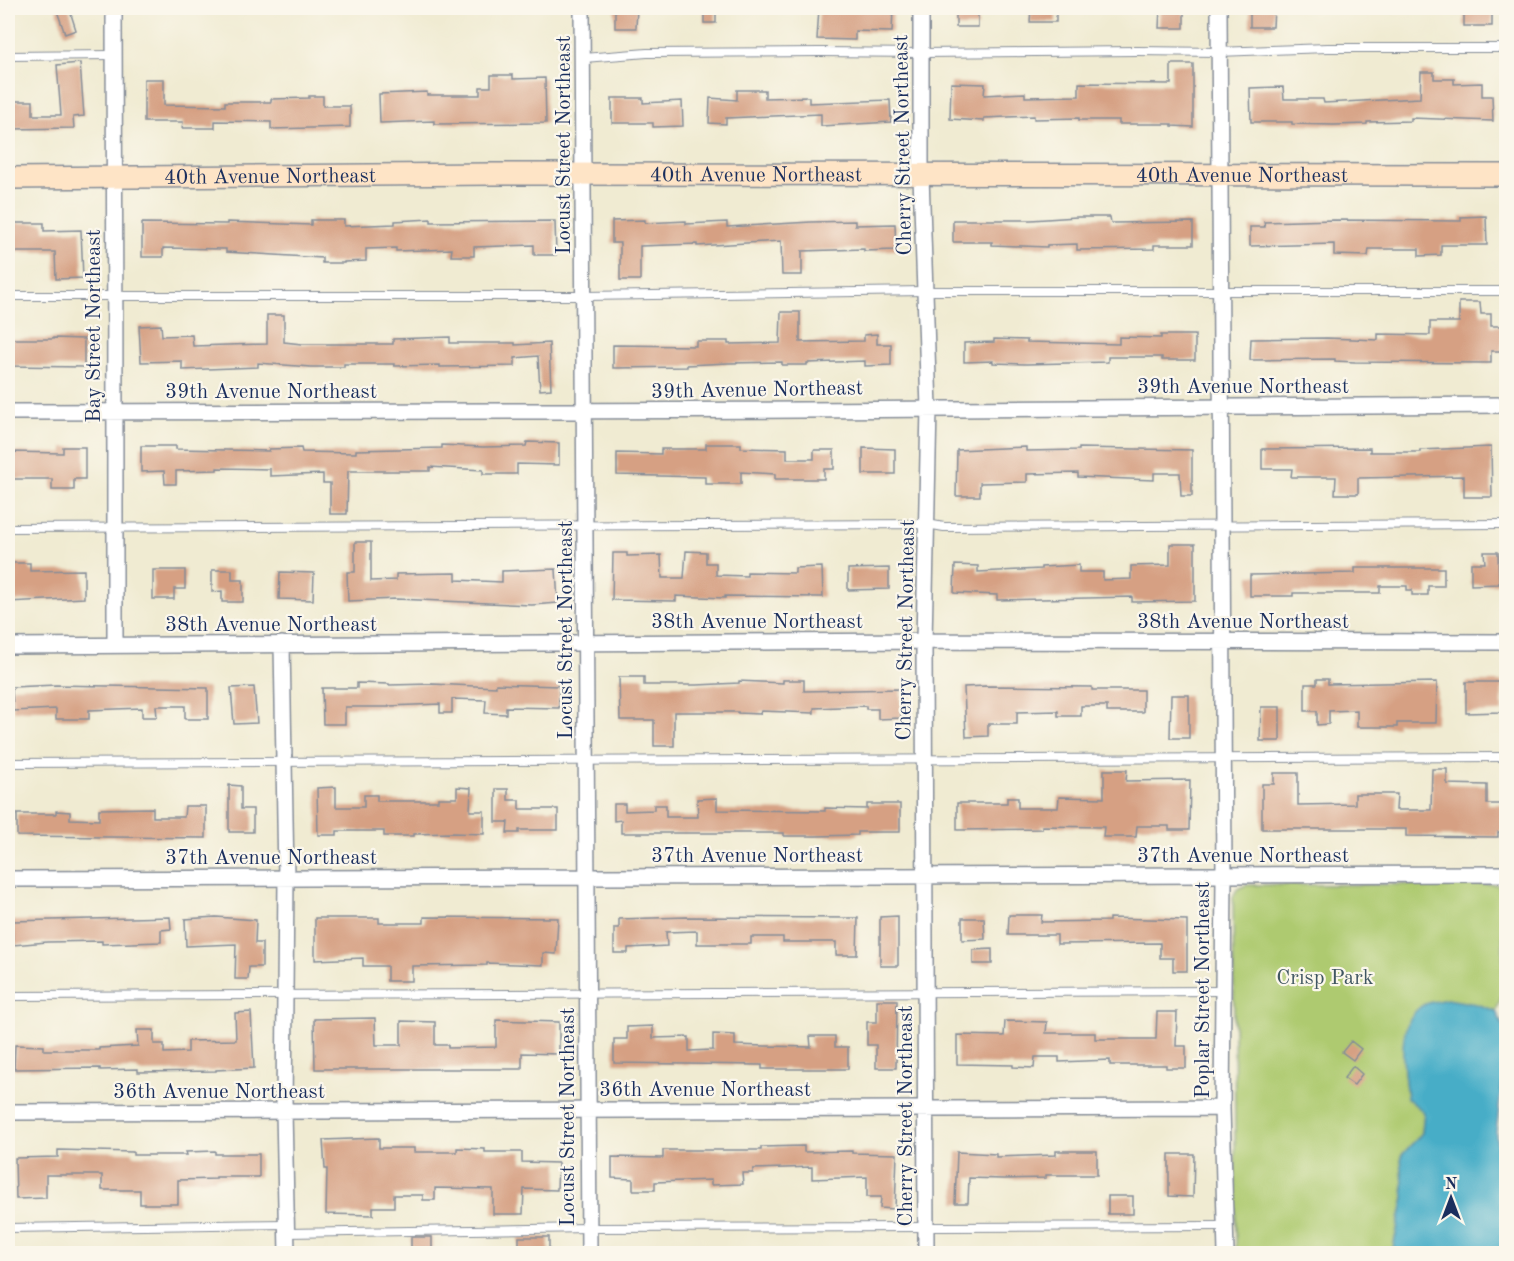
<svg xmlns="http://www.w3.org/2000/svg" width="1514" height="1261" viewBox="0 0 1514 1261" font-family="'Old Standard TT',serif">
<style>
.green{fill:#aeca70;stroke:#647c67;stroke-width:1.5}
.water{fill:#47adc7;stroke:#316e92;stroke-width:1.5}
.building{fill:#d6a083}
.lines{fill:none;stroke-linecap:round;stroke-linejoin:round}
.lane-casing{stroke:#868d98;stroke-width:10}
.street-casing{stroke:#868d98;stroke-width:18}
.secondary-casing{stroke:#868d98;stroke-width:24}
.lane{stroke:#fff;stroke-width:8}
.street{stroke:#fff;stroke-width:15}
.secondary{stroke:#fee4c6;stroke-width:21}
.labels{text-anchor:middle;stroke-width:4.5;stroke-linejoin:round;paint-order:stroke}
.street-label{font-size:21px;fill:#1b2f5e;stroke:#fbf7ec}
.park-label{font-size:21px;fill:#405662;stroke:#fbf7ec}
</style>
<rect width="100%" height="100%" fill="#fbf7ec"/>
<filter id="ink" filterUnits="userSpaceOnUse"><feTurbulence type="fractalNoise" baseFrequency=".0167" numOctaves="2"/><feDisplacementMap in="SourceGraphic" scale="12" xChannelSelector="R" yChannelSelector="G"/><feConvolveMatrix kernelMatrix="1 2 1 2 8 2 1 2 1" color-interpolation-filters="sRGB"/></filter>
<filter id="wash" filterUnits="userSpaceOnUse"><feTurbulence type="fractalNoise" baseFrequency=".008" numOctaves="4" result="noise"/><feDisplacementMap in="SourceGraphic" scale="24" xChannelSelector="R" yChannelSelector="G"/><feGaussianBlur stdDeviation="1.35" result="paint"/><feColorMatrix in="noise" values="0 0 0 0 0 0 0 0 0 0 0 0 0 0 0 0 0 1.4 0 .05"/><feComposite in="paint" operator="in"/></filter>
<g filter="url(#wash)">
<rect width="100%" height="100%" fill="#f0ebd2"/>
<path class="green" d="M1496,884L1503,890V993L1496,1011L1476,1004L1404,1040V1070L1407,1097L1424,1111L1422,1133L1401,1156L1404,1197L1392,1253H1236L1233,897L1237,889L1246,885Z"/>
<path class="water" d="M1447,999L1476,1004L1496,1011L1505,1030V1060L1496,1133L1502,1195L1506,1213V1253H1392L1404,1198L1401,1156L1422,1133L1424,1112L1407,1098C1404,1070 1395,1026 1420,1007C1426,1002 1439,1001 1447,999Z"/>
<g id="blocks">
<path class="building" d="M56,8H69L76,30L65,34Z
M615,8H637L636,28H615Z
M704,8H716V23H704Z
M819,8H893L892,32L855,31V40L817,39Z
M956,8H978V27H956Z
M1031,8H1056V22H1030Z
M1160,8H1184V28H1159Z
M1250,8H1274L1273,27H1250Z
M1464,8H1492V26H1464Z
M80,63L84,116L73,117L74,128L11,129V101H33V115H61L57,65Z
M1171,64H1193V127L1172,126V124H1119V120H1079V118L1034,119V116L984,118V121L950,119L951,83L985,84L984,95L1025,93V97L1079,96V83L1171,84Z
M1421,72H1434V79H1454V84L1482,83V96H1492L1493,121L1411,118V121L1367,122V124L1334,125L1292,124V122H1251L1250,88L1283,87L1284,99H1323L1324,103L1420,98Z
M491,75H513V79L545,78L546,123L434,124V121L380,123L379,94L427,92V95H480V87H491Z
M144,79H164V105L225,106V102H271V99L309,98V96H323V106H350V127L271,129V122L215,121V128H182L183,122H144Z
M737,90H765V98L809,97V103L890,100L891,122L821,126V114L726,118V124L709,123L710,98L737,100Z
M612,98H643V103L682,101L683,126L653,127V123H612Z
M1486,216L1487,245H1441V255L1419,256V249H1369L1368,256L1334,255V244L1250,246V227H1265L1264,222L1334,220L1461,221V217Z
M1077,217H1110L1111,223L1193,222V245H1154V249L1077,250V244L1047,245V247L992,245V242H953V220H1031Z
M431,219V222L555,221L556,255H534V245L474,247V256H451L452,249L396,251V248L366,249V261L344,262V263H322V258L226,252V249L163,248V257H142V223L227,224V222L311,225V220H344V226L395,224V221Z
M645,220V223L686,221V224L727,222V227L811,222L855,221V225L895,224L896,250L864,251V249L802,251V275H782L781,241L697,246V244L640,246V280H620V243H612V221Z
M11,223H44V231L81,230L83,278L56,279L55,252H11Z
M1459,302H1480L1481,314H1491V326H1502V351H1491V363L1355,362L1335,361V359L1250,360L1251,339L1327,338L1378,340V334L1430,335V322H1459Z
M781,312H800V342L864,341V335L877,334V344H891V365L865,366V361L807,363V365H782V362L728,363L687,365V367L613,368V345L696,346V341H728V344L780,343Z
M267,315H284V342L302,344H393V339L450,337V343H515V345L549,343L551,389L540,390L538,356L515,358V366L440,367V365L394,366V364H344V367H311L258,363V367L182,370V361L141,362L139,326L161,325L162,336L192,335L193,346L267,344Z
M1161,335H1195V360H1162V357H1108V362L1026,364L993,363V361L964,362V343L994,342V339L1027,340V342L1119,344V337L1161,338Z
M53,338L84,339V367L8,366V339H53Z
M527,442L559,443V465L517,464V474H483V470L430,467V471H348L347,514H330V483H323V474L270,476V469L217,468V470L176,471V484H165L164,471L141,472V446H176V449L269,451V449L301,448L302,452L356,453V450L442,448V445L483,447L526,446Z
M706,444H741V448L787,449V459H814V450H834V469H824V479H775V474L741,472V484H705V477L617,475V453L661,454V449H706Z
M63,447H85V479H74V490H52V479H9V452L63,453Z
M1026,447V451L1079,450V448L1192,450V496H1181L1180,473H1154V480L1078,477V473L1027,474V482L980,483V496H956L957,450Z
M1491,447L1492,497H1464V476L1358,478V494H1335L1336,477H1291L1292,469H1262V449L1370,448V452H1420V450Z
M863,448L895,449V474H863Z
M355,542H371V581L396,580V574L456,573V580L502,582V571L556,569L558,603L532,605L396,599L348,601L347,572H355Z
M1170,544H1195V601L1132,602V597L997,600V595L954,593L955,565L978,566V572L1041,569V567L1079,565V572H1103V580L1131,579V566L1170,565Z
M686,551L706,552V563H716V575L747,576V572L795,573V568L822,567L823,597L725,596V598L676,596V601L612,600L613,553H627V556L661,555L662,578H684Z
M1484,552H1498L1499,584L1471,585V563H1485Z
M8,563H30V571L84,570V598L8,602Z
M889,568V589L848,590V569Z
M1355,568H1444V586H1428V595H1412V590H1407V586H1380V593H1293V596H1250V575L1355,573Z
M153,570H185V589H174V599H153Z
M212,570H232V580H243V602H222V591L212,592Z
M280,572L314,573L313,600L279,599Z
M619,677H644V685H697L739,683V681L783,683V680H804V691L901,689V718L878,719V709H866V706L814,708V713L761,711L760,714L738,713V712H674V746H654V720H620Z
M1317,679H1328V684L1437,682L1436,723H1397V727H1357V710L1329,711V724L1317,725V711H1305V684H1317Z
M1466,682H1502V712L1466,713Z
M357,683L389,684V685L432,684L496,687V684L559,686V708L506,707V714L485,713L486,700L452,699V713H440V704L389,706V707H345V724H323L322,688H357Z
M56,685L208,688V719H185V706H156L157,717H142V708L89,710V719H56V709L13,711L12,687Z
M986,686L1092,687V690H1143V712H1107V706H1081V716H1058V711L1017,712V724H988V736L966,737L964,687Z
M254,687L257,723L234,724L231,688Z
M1171,695H1189V738H1170Z
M1261,707H1280V741H1260Z
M1432,769H1447V784L1487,785V804H1506V832H1498V837L1406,836V829H1262V784H1274V773H1298V805L1355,804V794H1397L1396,810H1431Z
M1104,770H1127L1126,781L1190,780L1189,830H1169V826H1137L1136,837H1103L1104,827L1042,826V829L957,830V803H1007V798H1018V808H1058L1059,797L1104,798Z
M229,785L241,786V809H253V832H229Z
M336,787V807H364V795H377V801H438V798H457V787L471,788L470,811H484V834L451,833L414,834V836H384V831H337V835H318L317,788Z
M496,789H508V800H519V809H558V830H519V833H507L508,822H496Z
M717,798V810L825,811V808L867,809V804H900V832H858V835L815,836H784V833H621V820L614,821V804H625V811L654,810V805H666V817H698L697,799Z
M185,806H206V838L17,836V814H56V811L70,812V819L99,820V809L153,808V817H184Z
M1009,915H1042L1041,922L1109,921V918L1187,920V971H1173V958H1160V943L1057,944V935H1008Z
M898,916V966H880V917Z
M170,917L171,929L161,930V942L102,944V941L47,942L13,945L12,921Z
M216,917L256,920L255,943H262V967H249L248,979H235L236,944L186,946L185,919Z
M424,917L558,918L556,954L543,953V965L487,963V965L412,966V981H387V966H363V958L315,960V918H379V923H424Z
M688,917L858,918L857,955H836V942H783V937H751V944H697V931L666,932L667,946L628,948V953H614V928H619V919Z
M962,918H984L985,939L962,940Z
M992,949V964H973V950Z
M877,1000H897L896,1068H876V1045H867V1022H877Z
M251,1012L254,1068L216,1070V1071L138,1072V1069L100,1070V1068L14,1069L15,1045L44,1046V1050H99V1048L138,1046L137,1030H154V1044H164V1053L188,1052V1041L236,1040L235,1013Z
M1157,1012H1177L1176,1046H1186V1068H1166V1065H1110V1060L1059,1062V1057H1035L1034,1068L1013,1067V1065L957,1064V1035L1004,1036L1005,1021L1047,1022L1046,1033H1095V1039H1156Z
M375,1018L376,1045H401V1021L435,1022V1045H448V1048L496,1047V1020L559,1022V1054L522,1053V1069H315L314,1019Z
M653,1026V1038L689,1037V1051L713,1050V1034L735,1035V1045L764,1046L811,1047L810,1036H835V1047H848V1069H762V1065L614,1063V1039H627V1027Z
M1351,1041L1361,1049L1353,1060L1342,1052Z
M1353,1066L1362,1074L1354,1085L1344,1078Z
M379,1138V1148H414V1152H457V1148L485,1149V1152H522V1162L558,1163L557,1190L524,1189L523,1214H493V1189L435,1188V1200H423V1195H394V1207H373V1215L326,1214L327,1169H325L323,1140Z
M804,1146V1152L852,1151V1153L897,1154L895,1209L880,1208L881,1197H867V1177L812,1179V1167L753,1169V1173H742L743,1184L711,1185V1180L655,1182V1190H633V1179L612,1178V1157L663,1158V1150H761V1147Z
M58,1150L133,1152V1155H187L186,1152L215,1151V1154H259V1177H216V1179L178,1180V1204H140V1190H102V1175H46V1198L16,1199L15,1158L58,1157Z
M1056,1151H1097V1175H1046V1178L1003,1179L969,1178L968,1203H955L957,1152L996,1154V1157L1056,1155Z
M1169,1154H1194L1193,1197L1169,1196Z
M1108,1196H1133V1214H1108Z
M411,1237H432V1254H411Z
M519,1237H549V1253L519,1254Z"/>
</g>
</g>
<g filter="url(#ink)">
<use href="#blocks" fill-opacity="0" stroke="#868d98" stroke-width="1.5"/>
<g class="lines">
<g class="lane-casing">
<path id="lane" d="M8,56L114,55
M584,58L647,53L820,52L922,53L1137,51L1218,52L1328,48H1506
M8,296H585L925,291H1506
M8,528L927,524L944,527L1506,524
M8,763L1506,757
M8,996L1223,991
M8,1228L287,1224
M287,1233L589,1228L1225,1226
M1325,1254H1328"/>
</g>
<g class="street-casing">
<path id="street" d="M114,8C116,220 114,433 115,645
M582,8L589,1254
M921,8V176L929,408L924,641L926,1254
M1219,8L1224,876L1222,1108L1226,1254
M8,412C507,412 1007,410 1506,405
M282,644L286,877L284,1111L287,1254
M8,646L924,641L1506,642
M8,879L1506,874
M8,1112L1222,1108"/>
</g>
<g class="secondary-casing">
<g id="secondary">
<path id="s1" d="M8,178L493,174L1506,175"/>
</g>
</g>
<use href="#lane" class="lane"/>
<use href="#street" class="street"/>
<use href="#secondary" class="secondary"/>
</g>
</g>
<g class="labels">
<g class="street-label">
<text transform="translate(563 145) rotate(-90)" y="7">Locust Street Northeast</text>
<text transform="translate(902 145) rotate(-91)" y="7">Cherry Street Northeast</text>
<text dy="7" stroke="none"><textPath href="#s1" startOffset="1234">40th Avenue Northeast</textPath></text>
<text dy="7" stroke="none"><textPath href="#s1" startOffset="748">40th Avenue Northeast</textPath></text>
<text dy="7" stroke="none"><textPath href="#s1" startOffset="262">40th Avenue Northeast</textPath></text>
<text transform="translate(93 326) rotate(-90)" y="7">Bay Street Northeast</text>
<text x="1243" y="393">39th Avenue Northeast</text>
<text transform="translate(757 389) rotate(-1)" y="7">39th Avenue Northeast</text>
<text x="271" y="398">39th Avenue Northeast</text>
<text x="757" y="628">38th Avenue Northeast</text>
<text x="1243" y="628">38th Avenue Northeast</text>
<text x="271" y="631">38th Avenue Northeast</text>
<text transform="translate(565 630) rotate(-90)" y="7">Locust Street Northeast</text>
<text transform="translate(905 630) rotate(-89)" y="7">Cherry Street Northeast</text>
<text x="757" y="862">37th Avenue Northeast</text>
<text x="1243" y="862">37th Avenue Northeast</text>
<text x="271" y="864">37th Avenue Northeast</text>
<text transform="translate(1202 990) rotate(-90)" y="7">Poplar Street Northeast</text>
<text x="705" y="1096">36th Avenue Northeast</text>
<text x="219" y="1098">36th Avenue Northeast</text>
<text transform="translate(905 1116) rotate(-90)" y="7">Cherry Street Northeast</text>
<text transform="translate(567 1117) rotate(-90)" y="7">Locust Street Northeast</text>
</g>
<g class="park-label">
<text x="1325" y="984">Crisp Park</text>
</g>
</g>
<rect width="1514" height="1261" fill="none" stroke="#fbf7ec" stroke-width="30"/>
<g transform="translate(1451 1198)" stroke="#fbf7ec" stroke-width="4.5" paint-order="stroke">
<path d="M0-4.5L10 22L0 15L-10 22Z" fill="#1b2f5e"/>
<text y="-9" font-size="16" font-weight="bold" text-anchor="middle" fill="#1b2f5e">N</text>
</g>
</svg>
